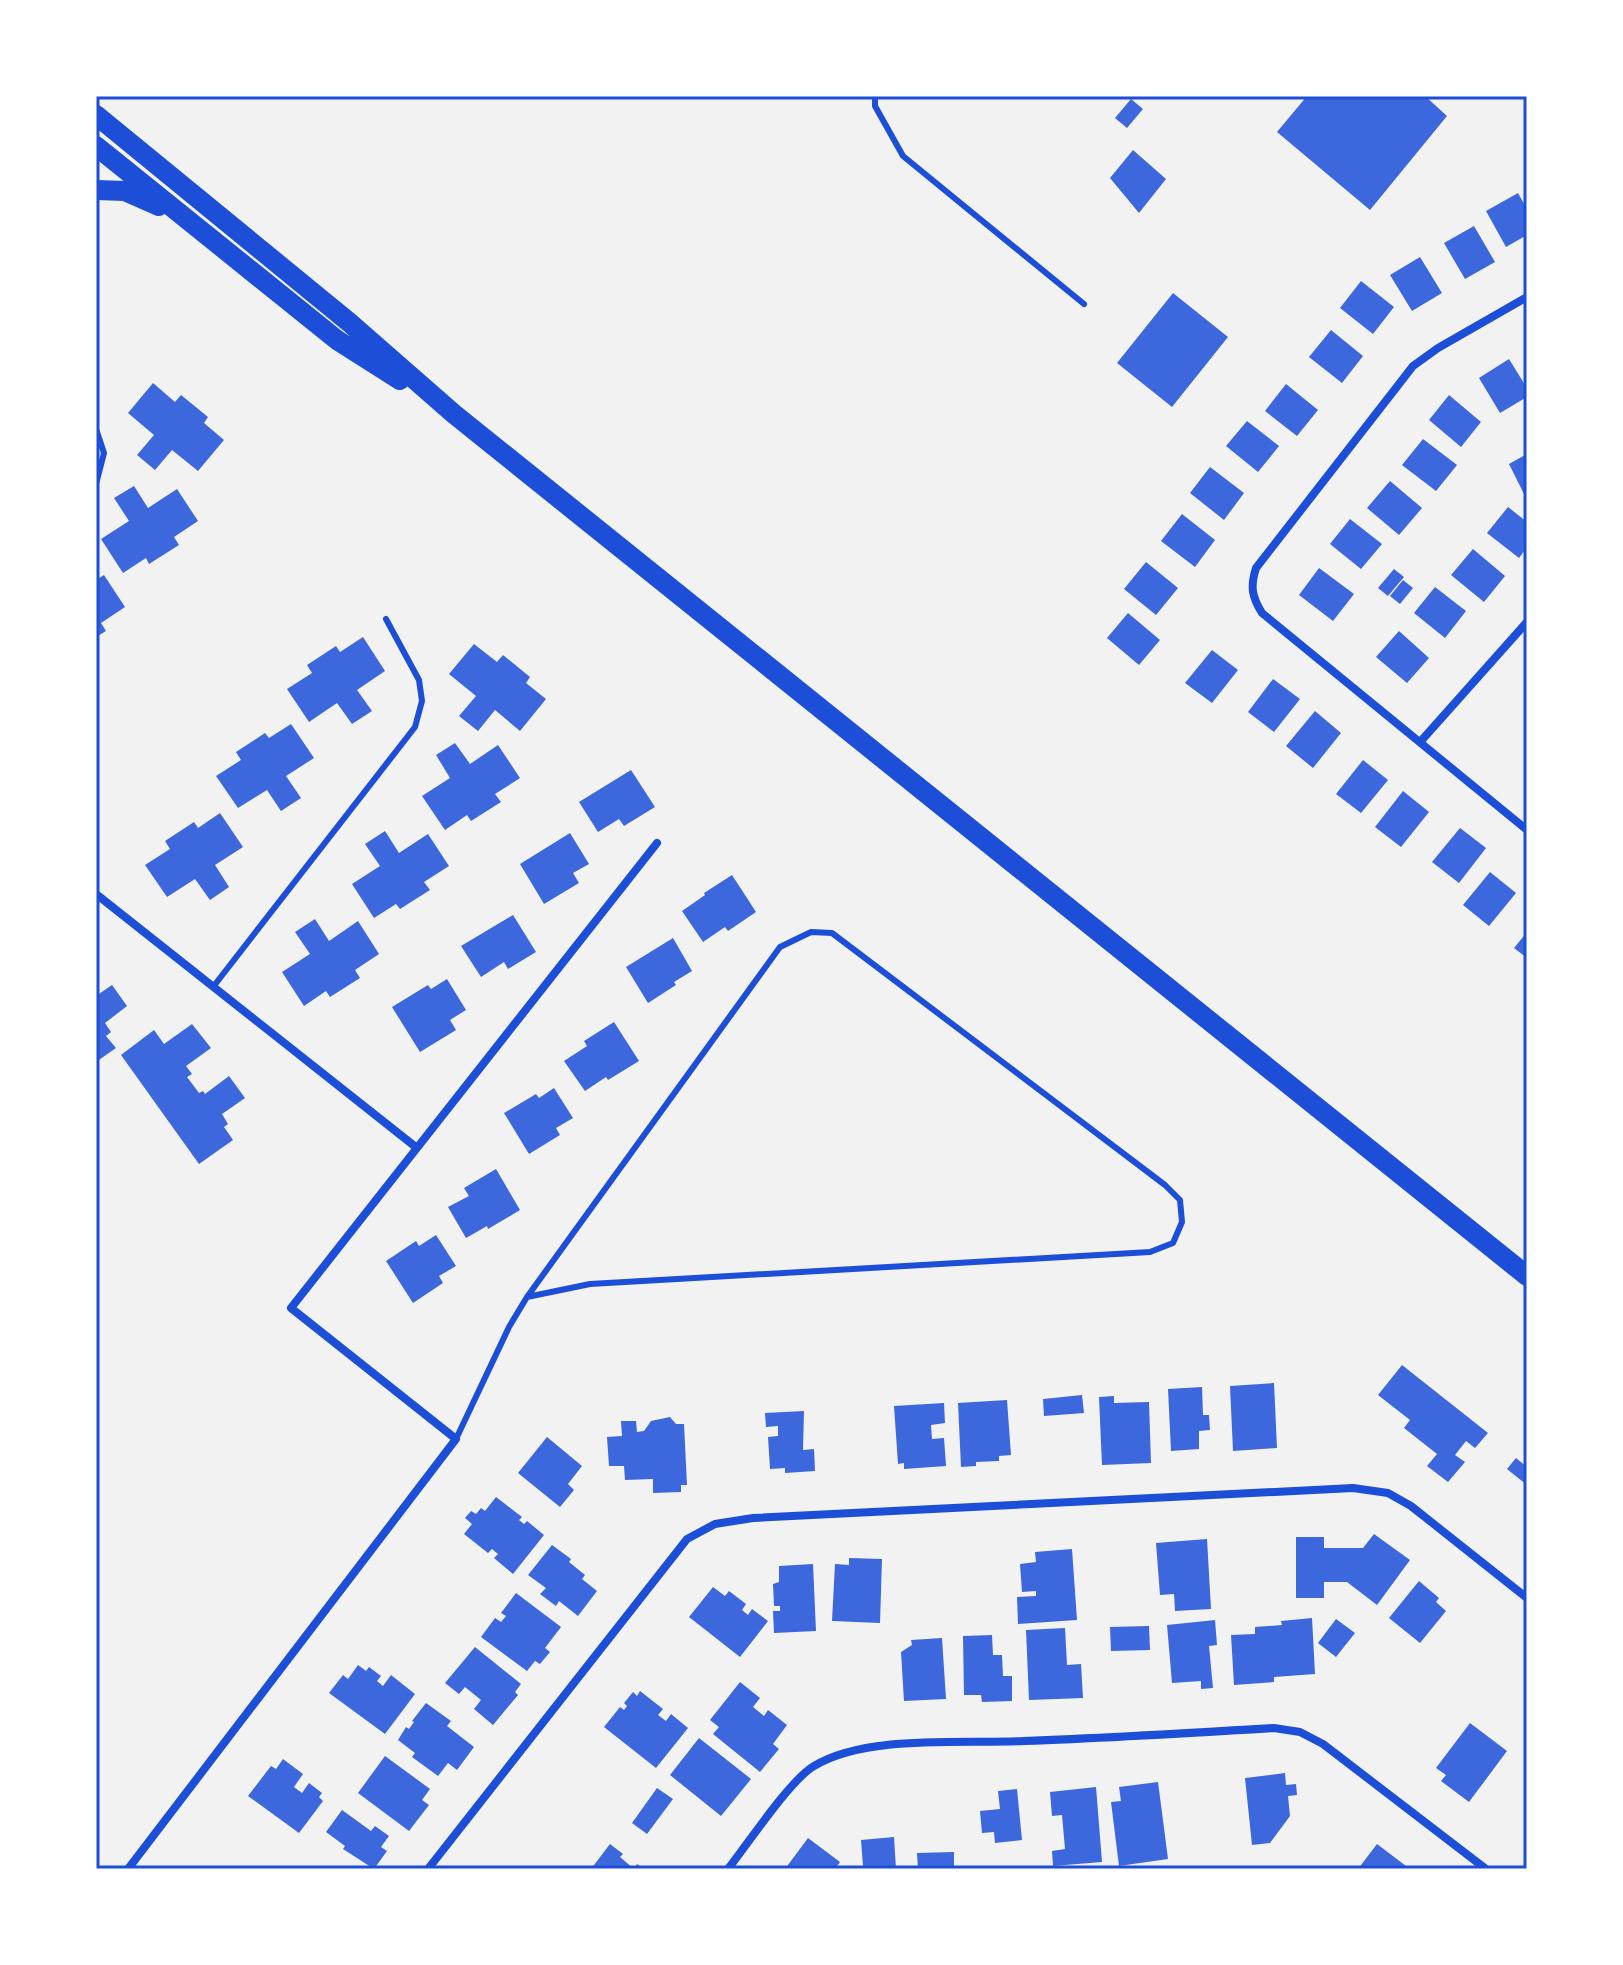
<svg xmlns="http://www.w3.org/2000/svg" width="1623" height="1965" viewBox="0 0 1623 1965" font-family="Arial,sans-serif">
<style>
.building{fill:#3d67dc}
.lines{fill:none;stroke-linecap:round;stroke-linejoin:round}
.service{stroke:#1d4ed8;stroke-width:6}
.minor{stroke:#1d4ed8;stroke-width:8}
.primary{stroke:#1d4ed8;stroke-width:20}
.neatline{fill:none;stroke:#1d4ed8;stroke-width:3}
</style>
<rect width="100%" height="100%" fill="#f2f2f2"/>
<path class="building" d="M1307,96H1425L1447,116L1370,210L1277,132Z
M1131,99L1143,109L1127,128L1115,118Z
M1133,150L1166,179L1139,213L1110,178Z
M1518,193L1527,209V235L1506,247L1486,211Z
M1474,226L1495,262L1465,279L1444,243Z
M1420,257L1442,293L1412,311L1390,275Z
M1361,281L1394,307L1373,334L1340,308Z
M1173,293L1228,337L1172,407L1117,363Z
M1331,330L1363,356L1342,383L1309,357Z
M1509,359L1527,388V397L1500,413L1479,378Z
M153,383L175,402L181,395L208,417L204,423L224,440L198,471L172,450L155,470L137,455L154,435L128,413Z
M1286,384L1318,410L1297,436L1265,411Z
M1449,395L1481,422L1461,447L1429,420Z
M1247,421L1279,446L1258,472L1226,446Z
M1423,439L1457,465L1436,491L1402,465Z
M1527,454V500L1509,464Z
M1210,467L1244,493L1224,520L1190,493Z
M1390,481L1422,508L1399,535L1367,508Z
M134,486L148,508L177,489L198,521L174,537L179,545L149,564L146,558L123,573L101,539L129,521L114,498Z
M1508,507L1527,522V547L1519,558L1487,533Z
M1182,514L1215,540L1195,567L1161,541Z
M1350,519L1382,544L1361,569L1330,544Z
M1473,549L1505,576L1484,602L1451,575Z
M1146,562L1178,588L1156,615L1124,589Z
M1319,568L1354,594L1333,621L1299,595Z
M1394,569L1404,577L1388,596L1378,588Z
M104,575L125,607L101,623L106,631L96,637V580Z
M1403,580L1413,588L1400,604L1390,596Z
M1435,587L1466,611L1445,638L1414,613Z
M1128,613L1160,640L1139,665L1107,638Z
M1399,631L1429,658L1407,683L1376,657Z
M363,637L385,671L357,690L372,711L352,724L337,703L309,722L287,689L312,673L307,665L336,646L340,652Z
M474,644L497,662L503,655L530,677L526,683L546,699L520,731L495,710L478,731L459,716L476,696L449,674Z
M1212,650L1238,670L1212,703L1185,683Z
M1273,679L1300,699L1274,732L1248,712Z
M1315,711L1341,733L1313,768L1286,746Z
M291,724L314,758L286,776L301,798L281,811L267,790L238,808L216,776L241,760L236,752L265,733L269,738Z
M455,743L470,764L498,745L520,778L495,794L501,802L471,821L467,815L445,830L422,796L450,778L436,755Z
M1363,760L1388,780L1361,813L1336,794Z
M631,770L655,807L624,826L619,819L598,832L579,802Z
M1403,791L1429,812L1401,847L1375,827Z
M220,813L243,847L215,865L229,887L210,900L195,879L167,897L145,865L170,849L165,841L194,822L198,828Z
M1460,828L1486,848L1459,883L1432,862Z
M385,831L399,853L428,834L449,866L424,882L430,890L400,909L396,904L374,918L352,884L380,866L365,844Z
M570,833L589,864L573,873L579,883L544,904L520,864Z
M1490,872L1516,893L1489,926L1463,905Z
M732,875L756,912L728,931L725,927L703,942L682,911L705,895L704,893Z
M513,915L536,952L508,969L504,962L481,977L461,946Z
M315,919L329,941L358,921L379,954L355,970L360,978L330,997L326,991L304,1006L282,972L310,954L295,932Z
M1527,932V958L1514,948Z
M673,938L692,971L674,982L676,985L648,1003L626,967Z
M447,979L466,1010L450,1020L456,1030L420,1052L392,1007L428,985L431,989Z
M112,985L127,1006L105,1023L111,1032L106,1036L116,1048L96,1062V996Z
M614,1022L639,1061L608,1080L606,1077L585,1091L564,1061L587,1046L584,1041Z
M192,1024L211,1048L186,1066L192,1074L187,1077L199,1093L203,1091L205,1094L229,1076L245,1098L222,1114L228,1124L224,1127L233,1140L199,1164L121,1055L154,1030L164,1044Z
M554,1088L573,1118L556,1128L560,1135L529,1154L504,1113L536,1094L539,1098Z
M496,1169L520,1210L488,1229L487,1226L466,1238L448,1207L469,1196L464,1188Z
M436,1235L456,1266L439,1276L443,1283L413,1303L386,1261L416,1241L419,1246Z
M1402,1365L1488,1433L1475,1448L1466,1441L1455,1455L1465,1462L1448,1482L1427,1466L1437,1454L1404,1428L1410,1420L1378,1395Z
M1274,1383L1277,1448L1233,1451L1230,1386Z
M1202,1387L1203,1415H1209L1210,1430L1199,1431V1449L1171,1451L1168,1389Z
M1082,1395L1084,1413L1044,1416L1043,1399Z
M1114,1396V1403L1149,1402L1151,1463L1102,1465L1099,1397Z
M1007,1400L1011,1455L999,1456V1461L976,1462V1466L961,1467L958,1403Z
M944,1403L945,1423L931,1425L932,1439L944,1438L946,1466L904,1469V1463L898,1464L894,1406Z
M804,1411L803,1450L814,1449L815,1471L785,1473V1468L770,1469L768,1437L778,1436V1426L766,1427L765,1413Z
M670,1417L676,1424H684L687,1485H681V1492L653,1493V1479L625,1480L624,1466H609L607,1437L622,1436L621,1421H636L637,1432L644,1431L651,1421Z
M547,1437L582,1466L568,1484L574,1490L560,1507L518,1473Z
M1516,1458L1527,1467V1485L1507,1469Z
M496,1497L522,1517L519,1520L524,1524L527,1521L544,1535L513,1574L494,1558L498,1554L492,1549L488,1553L464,1534L472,1524L465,1518L471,1511L476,1514L481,1508L485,1511Z
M1374,1534L1410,1560L1377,1605L1347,1582H1324V1598H1296V1537H1324V1548H1363Z
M1207,1539L1211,1609L1175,1611L1174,1594L1160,1595L1156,1543Z
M552,1545L571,1559L569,1562L585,1575L582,1579L597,1591L578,1616L559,1601L556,1606L540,1594L546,1588L528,1575Z
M1072,1549L1077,1620L1018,1624L1017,1597L1036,1596V1591L1022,1592L1020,1564L1036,1562L1035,1552Z
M849,1558L882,1559L880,1623L832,1621L835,1564L849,1565Z
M813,1564L816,1631L774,1633L773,1611H780V1606H774L773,1584L779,1582V1566Z
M1419,1581L1439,1598L1436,1602L1446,1611L1420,1643L1389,1618Z
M713,1587L725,1596L729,1591L746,1604L742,1610L748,1615L752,1609L768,1621L740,1657L689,1617Z
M516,1593L561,1627L545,1648L550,1652L540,1664L535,1661L527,1671L481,1637L495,1618L501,1622L506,1616L501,1613Z
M1312,1618L1315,1674L1274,1677V1682L1234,1685L1231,1635L1255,1634V1627L1282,1625L1281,1621Z
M1336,1619L1355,1633L1336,1657L1318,1643Z
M1215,1620L1217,1645L1209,1646L1213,1688L1201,1689V1681L1172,1683L1167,1625Z
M1149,1626L1150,1650L1111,1651L1110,1627Z
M1065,1628L1067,1665L1081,1664L1083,1698L1029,1700L1026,1630Z
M992,1635L993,1655H1002L1003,1676H1012V1701L982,1702L981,1695H964L963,1636Z
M942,1638L946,1699L904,1701L901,1652L912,1645L911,1640Z
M475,1647L521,1684L515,1692L518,1695L493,1725L474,1709L481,1700L465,1687L459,1694L445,1683Z
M358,1665L366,1671L369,1667L381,1676L377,1681L383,1686L391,1675L415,1694L385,1734L329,1693L343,1675L348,1679Z
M740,1682L760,1698L753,1707L764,1716L768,1710L787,1725L773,1744L779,1749L760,1772L713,1734L719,1727L710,1720Z
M640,1691L663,1709L658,1715L666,1721L671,1714L688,1728L656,1768L604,1727L620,1707L624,1710L627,1706L624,1703L633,1692L637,1696Z
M426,1703L451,1721L447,1726L474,1747L457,1770L448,1763L438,1776L412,1757L415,1753L398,1740L406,1727L409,1729L414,1722L412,1721Z
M1470,1723L1507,1751L1469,1802L1441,1781L1446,1775L1436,1768Z
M699,1738L751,1779L721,1816L670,1775Z
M385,1756L430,1789L422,1800L429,1805L409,1831L358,1793Z
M283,1759L303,1774L294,1787L302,1793L309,1783L322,1793L319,1797L323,1801L299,1833L248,1796L271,1766L276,1769Z
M1285,1773L1286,1785L1296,1784L1297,1795L1288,1796L1290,1816L1270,1843L1252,1845L1245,1778Z
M1158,1782L1168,1859L1119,1866L1111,1802L1121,1801L1119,1787Z
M1096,1787L1102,1862L1053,1866L1052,1851L1065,1849L1062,1815L1052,1816L1050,1792Z
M657,1788L673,1799L647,1834L632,1823Z
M1017,1789L1022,1840L995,1843L994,1832L982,1833L980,1811L1000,1809L998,1791Z
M342,1810L371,1831L375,1826L389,1836L381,1847L387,1851L374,1869L343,1849L345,1846L326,1832Z
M894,1837L896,1869H867L863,1866L861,1840Z
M808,1838L840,1862L835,1869H785Z
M610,1844L623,1854L620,1857L634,1869L637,1864L644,1869H591Z
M1377,1844L1410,1869H1358Z
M954,1852V1869H918L917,1853Z"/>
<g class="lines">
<path class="service" d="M875,96V106L903,156L1084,304
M96,429L104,453L96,484
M213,987L415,727L422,701L419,680L386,619
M456,1439L509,1327L527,1297L590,1284L1150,1252L1173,1243L1182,1222L1180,1200L1165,1185L832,933L811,932L780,947L527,1297"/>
<path class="minor" d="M1527,297L1438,348L1413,366L1256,568C1250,587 1252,597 1262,613L1527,830
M1421,741L1527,622
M96,894L417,1148
M128,1869L456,1439L291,1308L657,843
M428,1869L687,1539L715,1524L753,1518L1353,1488L1388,1493L1411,1506L1527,1598
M728,1869C747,1845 790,1780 814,1766C866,1734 963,1744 1024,1741C1107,1738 1191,1733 1274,1728L1300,1732L1323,1744L1486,1869"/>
<path class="primary" d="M96,115L350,323L454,414L1527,1276
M96,146L337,340L400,380
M96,190L125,191L159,206"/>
</g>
<rect width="1623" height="1965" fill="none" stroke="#ffffff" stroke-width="196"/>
<rect x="98" y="98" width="1427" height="1769" class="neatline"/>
</svg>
